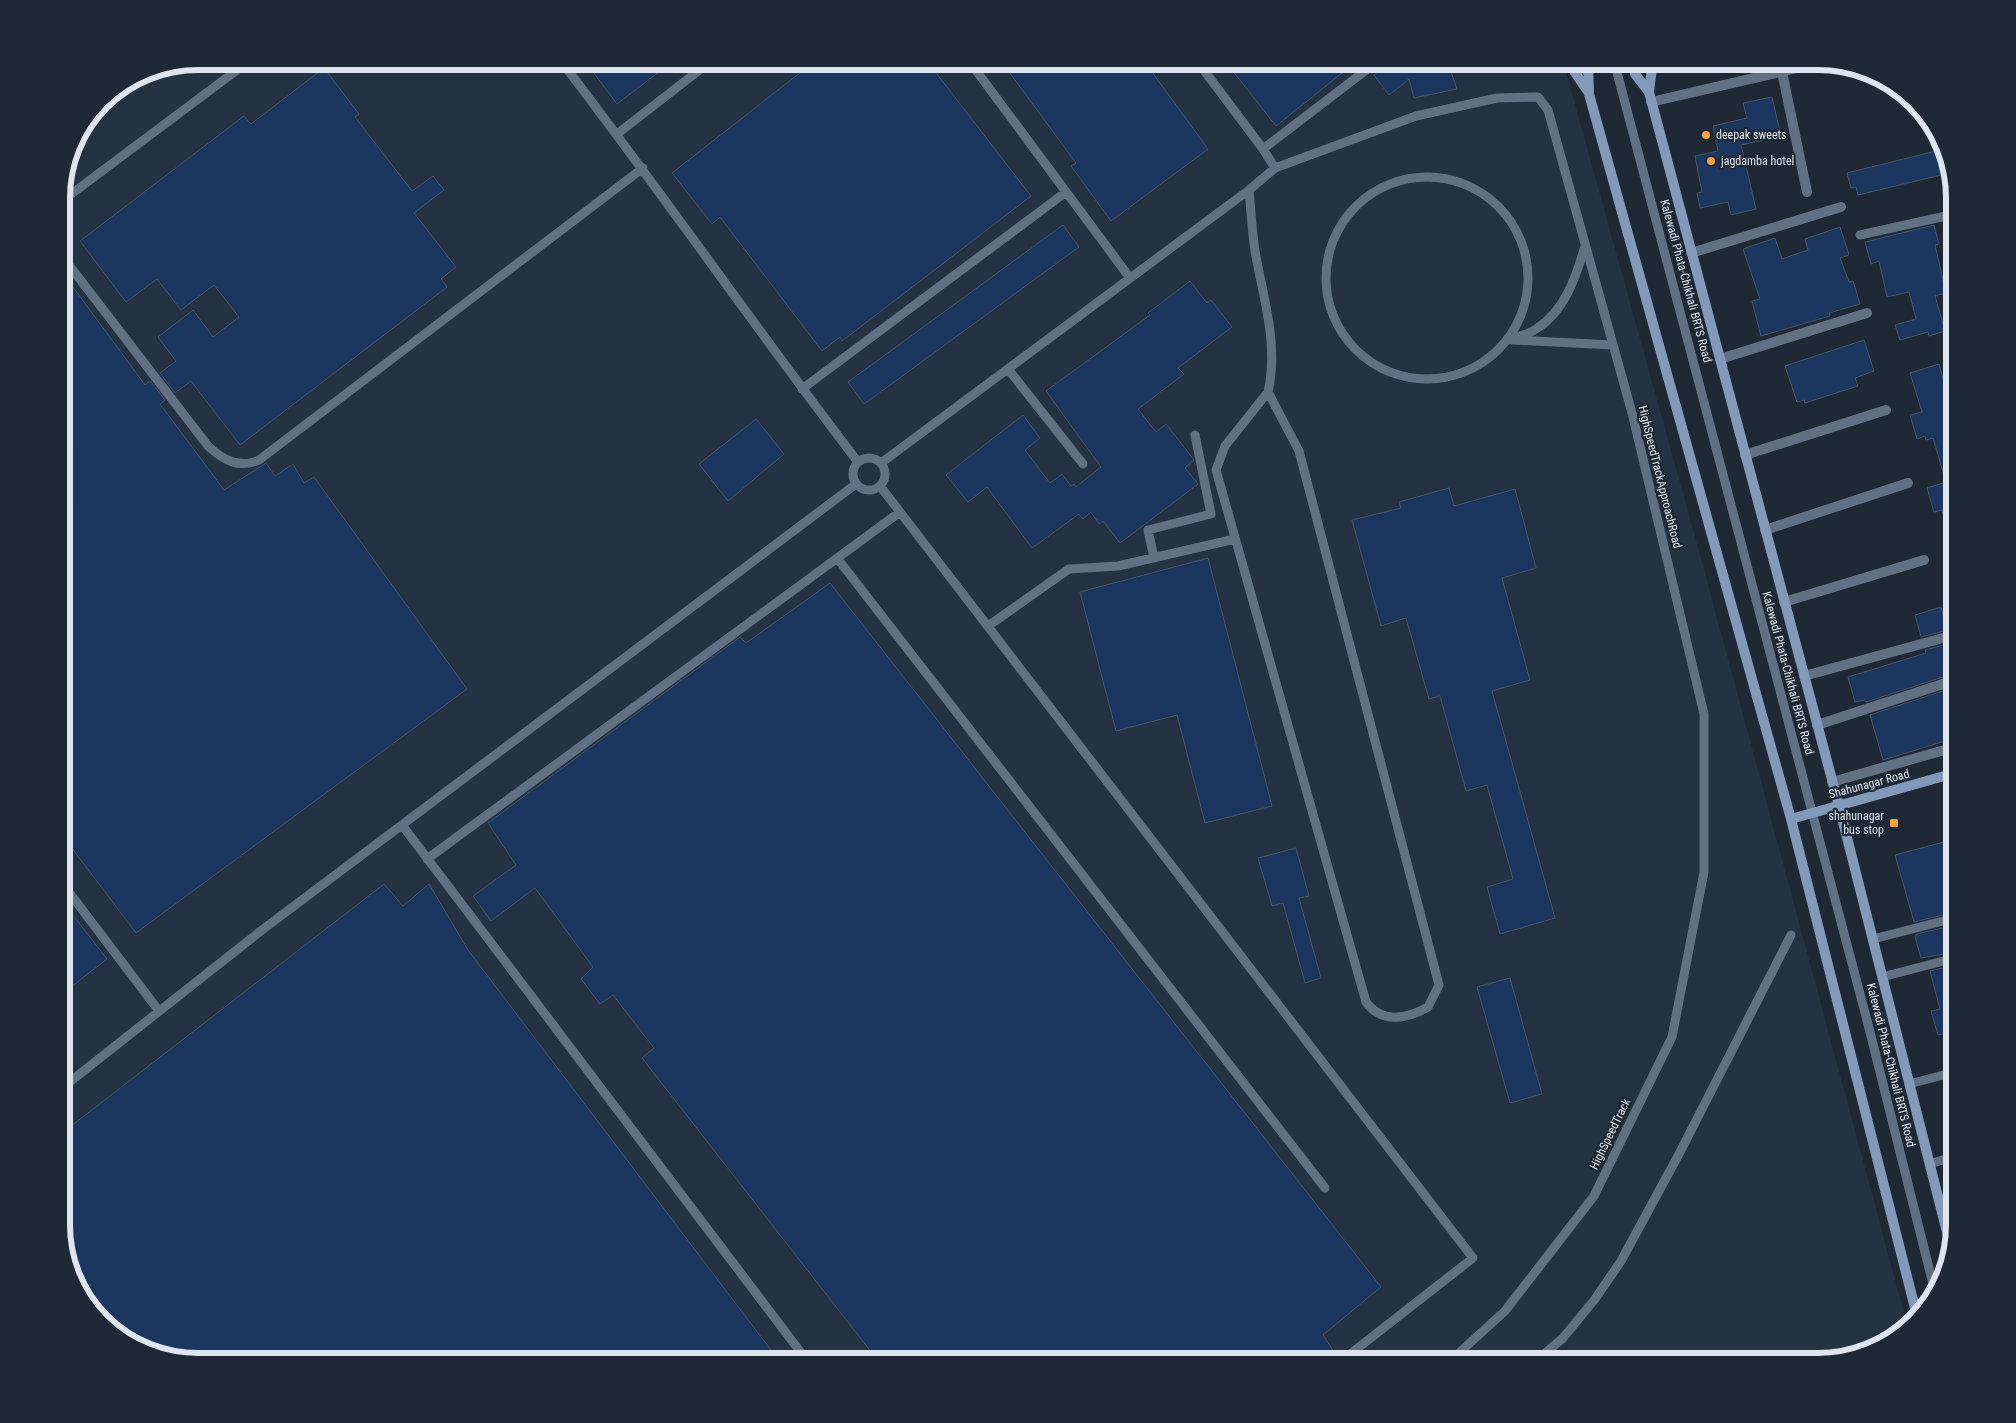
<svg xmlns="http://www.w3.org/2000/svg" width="2016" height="1423" viewBox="0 0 2016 1423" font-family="'Roboto Condensed',sans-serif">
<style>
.built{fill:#253243}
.building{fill:#1b375f;stroke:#4b5564}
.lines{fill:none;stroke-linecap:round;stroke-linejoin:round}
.lane{stroke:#627084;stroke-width:9}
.street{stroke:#627084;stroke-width:10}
.secondary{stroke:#8399b9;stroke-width:10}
.poi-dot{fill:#f3a442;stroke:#1f2835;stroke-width:2}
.labels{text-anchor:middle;stroke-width:4.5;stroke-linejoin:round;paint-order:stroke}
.poi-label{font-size:12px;fill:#dee4ed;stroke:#1f2835;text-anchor:start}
.street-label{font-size:12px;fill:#dee4ed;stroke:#1f2835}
.rim{fill:none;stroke:#dee4ed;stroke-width:6}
</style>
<rect width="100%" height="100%" fill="#1f2835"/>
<path class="built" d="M198,61H1563L1699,551L1907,1324L1879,1347L1818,1362H198L79,1293L62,1233V190L72,146L102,101L146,72Z"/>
<path class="building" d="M585,61H673L617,104Z
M815,61H927L1031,196L842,341L840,337L822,351L720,217L712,224L672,173Z
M1001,61H1144L1208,149L1111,221L1071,166L1076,163Z
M1225,61H1357L1276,126Z
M1392,61H1437L1445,73L1450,69L1457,89L1414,98L1409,79L1389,95L1374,75Z
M324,68L359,114L355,117L412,191L433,176L444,190L414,213L456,267L441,279L447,287L240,445L191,381L175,393L160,373L176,361L158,337L193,310L213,337L239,317L214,285L181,310L157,279L126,302L80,241L244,116L251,124Z
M1772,97L1781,136L1741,145L1756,209L1731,215L1728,202L1700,208L1697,193L1702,192L1695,156L1718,151L1713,126L1747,118L1743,103Z
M1936,151L1941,175L1858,195L1856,187L1851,188L1847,173Z
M1063,225L1079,247L864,404L848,382Z
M1934,225L1939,244L1935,245L1946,293L1935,296L1945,331L1929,336L1928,332L1900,340L1895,325L1916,319L1909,292L1887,297L1879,261L1871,264L1865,242Z
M1840,227L1849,255L1840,258L1849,282L1853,281L1860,304L1829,313L1830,316L1761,336L1752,301L1760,299L1743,249L1775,238L1782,259L1808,250L1805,239Z
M62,272L145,385L150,381L165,400L160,404L224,490L266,463L275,476L293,464L304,483L314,477L467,689L136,933L62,835Z
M1190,281L1207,303L1211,300L1232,327L1178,368L1184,374L1138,409L1156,432L1166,424L1194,460L1185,468L1198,484L1120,543L1103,521L1099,524L1091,512L1083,519L1079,514L1032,548L987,487L968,502L946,475L1023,415L1040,438L1025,450L1050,483L1062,474L1071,486L1074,484L1076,487L1101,467L1046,391L1150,315L1148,313Z
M1864,340L1874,371L1855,378L1858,386L1805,403L1804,400L1797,402L1785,366Z
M1939,364L1955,424V542H1951L1942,510L1934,512L1927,488L1946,482L1933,438L1926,440L1925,436L1917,439L1910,415L1922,412L1910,373Z
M756,419L784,454L728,501L699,464Z
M1449,488L1454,506L1515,489L1536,568L1502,578L1530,680L1492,691L1555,918L1500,934L1487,887L1513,879L1487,785L1466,791L1440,696L1429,699L1406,618L1381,626L1352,520L1401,508L1399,502Z
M1208,558L1272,806L1205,823L1177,715L1116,731L1080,592Z
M830,583L1381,1287L1323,1335L1334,1352L1322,1362H879L642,1058L654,1048L613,995L600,1004L581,979L593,967L535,888L491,921L473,896L516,865L488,823L740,637L746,643Z
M1941,607L1947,630L1921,637L1915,615Z
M1951,643L1955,657V673L1866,702L1865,700L1855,702L1848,677L1926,653L1925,650Z
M1955,687V738L1883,760L1870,715Z
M1955,839V912L1914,922L1895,855Z
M1296,848L1309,896L1299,898L1321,978L1305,983L1283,903L1272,906L1258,858Z
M384,884L403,906L429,884L468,950L780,1362H198L155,1355L115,1334L79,1293L62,1233V1133Z
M62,901L107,959L62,994Z
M1955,925V952L1921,958L1915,937L1917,934Z
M1955,965V1031L1938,1035L1931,1011L1940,1009L1930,971Z
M1510,978L1542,1094L1510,1103L1477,987Z"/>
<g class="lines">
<path class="lane" d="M561,61C662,193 757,330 858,462
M969,61L1130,278
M1197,61L1263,149L1275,168
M1614,61L1869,1028L1935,1292
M617,134L711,61
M1263,149L1378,61
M1326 278a101 101 0 1 1 202 0a101 101 0 1 1-202 0Z
M1249,190C1251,211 1252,231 1255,251C1263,297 1279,345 1268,392
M62,201L249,61
M1860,235L1955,214
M62,256L208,446C223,460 239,469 259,460L643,168
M1507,340C1516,337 1528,335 1536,329C1565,311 1576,277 1585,246
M1512,340L1613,345
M1008,369L1083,464
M802,389L1066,192
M1268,392L1299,451L1439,985L1428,1007C1407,1019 1382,1024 1366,1002L1216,470L1225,446Z
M853 474a16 16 0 1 1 32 0a16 16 0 1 1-32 0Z
M881,463L1249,190L1275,168L1416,116L1497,98L1538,97L1548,110L1632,413L1704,714V872L1672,1037L1594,1196L1505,1311L1449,1362
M880,486L1473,1258L1340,1362
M837,558L1325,1188
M1154,558L1148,530L1211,514L1195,435
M988,626L1069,569L1118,566L1235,539
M402,825L808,1362
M427,859L900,512
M62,883L159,1011
M1873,939L1955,918
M1882,977L1955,958
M1909,1084L1955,1072
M62,1088L262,930L856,484
M1930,1164L1955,1156
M1535,1362L1563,1338L1595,1299L1621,1261L1679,1154L1791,935"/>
<path class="street" d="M1782,72L1807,192
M1651,102L1823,62
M1691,253L1841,207
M1720,359L1867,313
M1745,455L1886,410
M1765,530L1908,483
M1784,602L1924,560
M1804,676L1947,637
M1817,725L1955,680
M1832,782L1955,747"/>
<path class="secondary" d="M1571,61L1574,71L1589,93
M1588,61L1589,94L1791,819L1917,1316
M1632,61L1635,74L1649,92L1839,806L1951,1248
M1649,92L1652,68L1651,61
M1791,819L1955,773"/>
</g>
<g class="poi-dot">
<circle cx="1706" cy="135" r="5"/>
<circle cx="1711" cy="161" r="5"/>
<rect x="1889" y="818" width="10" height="10" rx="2.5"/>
</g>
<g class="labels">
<g class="poi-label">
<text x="1716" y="139">deepak sweets</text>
<text x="1721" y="165">jagdamba hotel</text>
<text x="1884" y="820" text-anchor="end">shahunagar<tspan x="1884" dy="14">bus stop</tspan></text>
</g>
<g class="street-label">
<text transform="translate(1686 281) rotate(75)" y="4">Kalewadi Phata-Chikhali BRTS Road</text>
<text transform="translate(1660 477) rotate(76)" y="4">HighSpeedTrackApproachRoad</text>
<text transform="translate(1788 673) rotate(75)" y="4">Kalewadi Phata-Chikhali BRTS Road</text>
<text transform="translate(1869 784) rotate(-15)" y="4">Shahunagar Road</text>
<text transform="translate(1891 1065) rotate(76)" y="4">Kalewadi Phata-Chikhali BRTS Road</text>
<text transform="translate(1610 1134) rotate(-64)" y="4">HighSpeedTrack</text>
</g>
</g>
<path d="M0 0H2016V1423H0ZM198 70H1818A128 128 0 0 1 1946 198V1225A128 128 0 0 1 1818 1353H198A128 128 0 0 1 70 1225V198A128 128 0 0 1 198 70Z" fill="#1f2835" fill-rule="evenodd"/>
<path class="rim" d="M198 70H1818A128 128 0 0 1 1946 198V1225A128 128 0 0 1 1818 1353H198A128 128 0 0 1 70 1225V198A128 128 0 0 1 198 70Z"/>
</svg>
